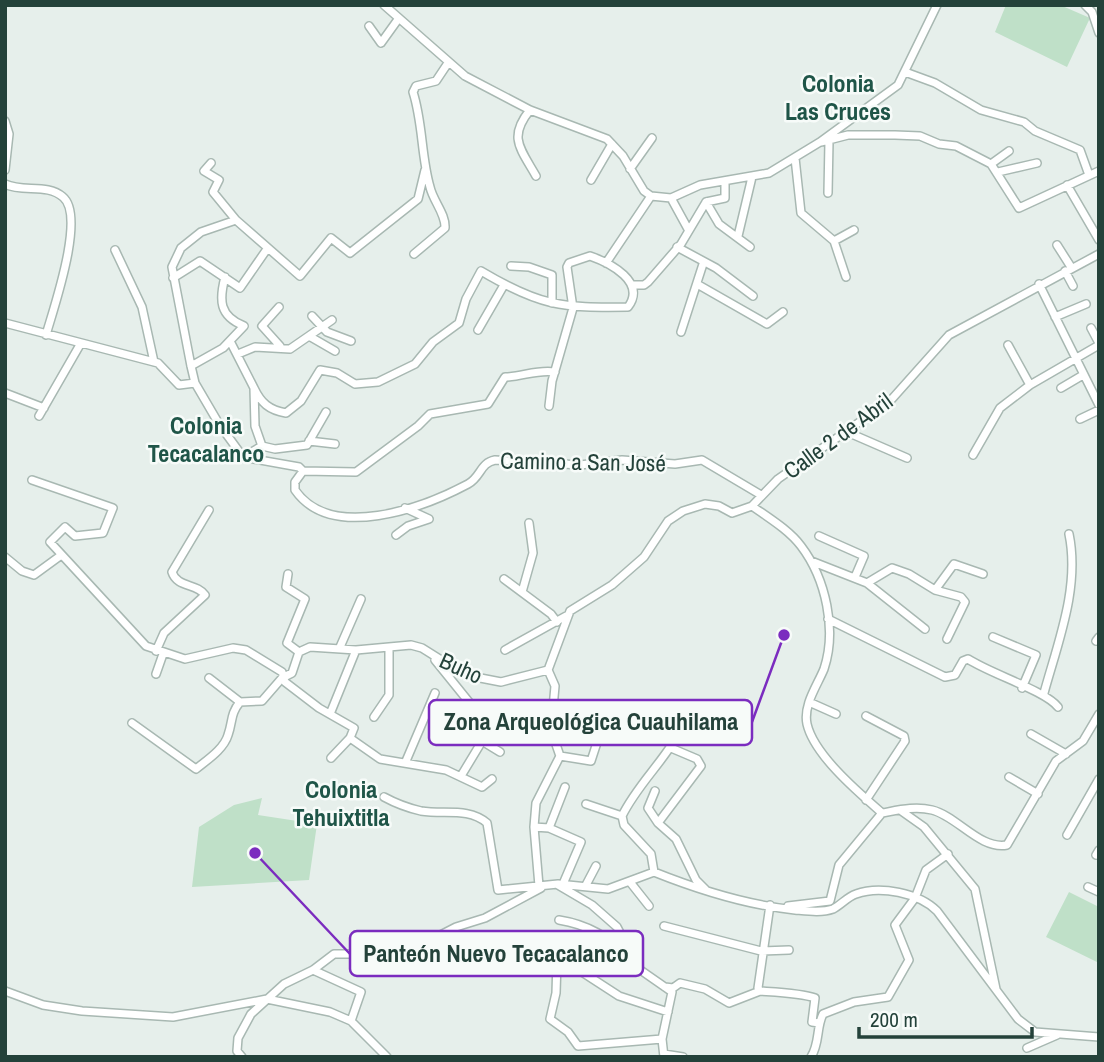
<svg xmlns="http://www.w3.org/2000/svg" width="1104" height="1062" viewBox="0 0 1104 1062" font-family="'Archivo Narrow',sans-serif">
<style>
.green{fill:#bfe0c8}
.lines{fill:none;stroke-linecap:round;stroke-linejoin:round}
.minor-casing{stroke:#a8b8b2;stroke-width:10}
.minor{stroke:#fff;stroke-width:7}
.labels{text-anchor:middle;stroke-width:5;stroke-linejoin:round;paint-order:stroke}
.street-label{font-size:23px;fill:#24423a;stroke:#f7fbf9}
.neighbourhood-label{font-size:24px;font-weight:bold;fill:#1f5548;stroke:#f7fbf9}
.leader{fill:none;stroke:#7b2cbf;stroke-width:2.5}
.callout-dot{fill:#7b2cbf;stroke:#f7fbf9;stroke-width:2.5}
.callout{fill:#f7fbf9;stroke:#7b2cbf;stroke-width:2.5}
.callout-label{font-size:24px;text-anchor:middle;font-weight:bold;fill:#24423a}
</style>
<rect width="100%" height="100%" fill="#e6efeb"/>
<path class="green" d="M1006,5H1060L1090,18L1067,67L995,32Z
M262,798L258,815L317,824L309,880L192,887L199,827L234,805Z
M1069,892L1099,907V963L1046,937Z"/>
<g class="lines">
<g class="minor-casing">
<path id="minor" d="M384,5L465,76L530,110L607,139L623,156L644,191L651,196L671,198L700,185L769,173L820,142L898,85L937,5
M1085,5L1092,12L1099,33
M369,26L381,43L399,18
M905,72L935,83L981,110L1024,122L1035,131L1080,150L1089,175
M530,110C508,137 520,148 536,176
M5,121L9,134L5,170
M821,142L848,135H895L920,136L939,144L956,146L991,164L1019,208L1099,171
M795,158L801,213L834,241
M211,163L204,171L219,180L213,192L236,220L300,276L331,238L350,253L418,199L425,170
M991,164L1009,151
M630,169L652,138
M998,172L1037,163
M591,180L612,144
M5,184C23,193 47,183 63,197C86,216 53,310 46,335
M1067,185L1099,240
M828,193L829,141
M671,198L688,229
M706,202L719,224L750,247
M236,220L201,232L181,248L172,267L191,366L195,383L219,424L243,457L299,467L303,471L295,482V490C331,542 423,508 468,484C481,477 480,463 495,460L580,465L622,460L675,464L702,460L761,495
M738,236L752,177
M1057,245L1071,267
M677,247L716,268L753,296
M115,250L142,307L154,362
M414,254L445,228C446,214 433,201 430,187C421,156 423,123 413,92L416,86L436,81L448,63
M606,263L651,196
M511,266L529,267L552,275V303
M1065,271L1073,286
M846,277L834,241L854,230
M173,278L200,261L240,288L267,249
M697,284L767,324L783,312
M1039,284L1099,405
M633,285H644L648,282L681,244L706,202L725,198V181
M279,307L262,326L280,346
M312,316L327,332L351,341
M1055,317L1086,304
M5,323L158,363L179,385L195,383
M1091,328L1099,343
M478,330L504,285
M681,332L703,264
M309,336L335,351
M230,341L254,388L255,426L262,446
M1008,345L1030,385
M238,354L255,347L290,349L332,320
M191,366L223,348L244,326C219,316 219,300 225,277
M254,388C261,403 269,410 286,413L301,401L320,370L337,373L355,384L378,382L415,364L433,342L459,323L466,299L481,271C540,306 561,308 628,307C647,282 610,263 590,256L569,263L567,267L573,308L552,381L549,406
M1061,388L1083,375
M5,393L44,408
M39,416L81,343
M1080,419L1099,410
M847,432L907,458
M309,441L335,444
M262,446L275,449L307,445L326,412
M973,455L1000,408L1030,385L1099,345
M243,457L262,446
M303,471L356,472L418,426L430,414L488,404L505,377C522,377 537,369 555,372
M32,480L113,508L103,533L75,536L65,527L50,542L146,646L185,659L233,648L246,650L282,672L285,682L319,708L354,728L350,738L331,758
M752,506C769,518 789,530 801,546C826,579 837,630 824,669C817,686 803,705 807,724C814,755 859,793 882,813
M396,535L408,526L429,519L405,508
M819,536L864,556L855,577
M5,557L22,571L34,575L60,556
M811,561L867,583L925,629
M288,574L286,587L305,599L287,643L299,652
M504,579L551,614L557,622
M867,583L892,568L909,574L935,590L954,564L983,574
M935,590L961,597L965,602L947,639
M522,592L533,553L529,523
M828,619L945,677L955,675L963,661L968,659C991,674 1046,691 1058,707
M993,637L1036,655L1022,688
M1096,641L1099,637
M340,647L361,599
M505,650L566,616
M156,651L164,633L205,595C197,583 177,588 172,572L209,510
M435,660L490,728L461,776
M548,670L555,686L551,730L560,756L536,803L534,827L549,828L581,842L563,884
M156,674L163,654
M209,678L240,702
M1044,693C1058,642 1080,587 1069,534
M240,702L262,701L282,678L292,673L299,652L310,647L356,650L411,645L422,648L465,675L501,682L548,670L570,611L612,585L644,557L668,521L683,511L705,504L719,506L732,513L752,506L778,479L891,400L949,335L1099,254
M809,702L836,714
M554,704L605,718L591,761L560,756
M330,714L356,650
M866,716L904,736L905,741L866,800
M374,717L389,695V647
M132,723L196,769C207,760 224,749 228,735C233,721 230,714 240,702
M1031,734L1066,754
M350,738L380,759L446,770L482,787L492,779
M482,741L500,752
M406,761L435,693
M1009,777L1038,794
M655,791L648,808L658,823L676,839L696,880L706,890
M384,797C395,803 408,808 421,811C444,815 468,807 487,823L498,890L558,884L608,889L654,872C699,890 747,905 795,910C807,911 822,913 833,909C841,905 847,897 856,894C880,885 919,893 937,911L1018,1019L1035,1032L1099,1037
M586,804L622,816
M900,810L924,827L975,889L996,989
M882,813C899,810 915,806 932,810C957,816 980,850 1007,845L1056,761L1083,741L1099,714
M658,823L701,766L697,759L671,748
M534,827L539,886
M549,828L565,787
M1067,835L1099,779
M1096,855L1099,850
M654,872L651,854L624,825L622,816C638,783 667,759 682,726
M630,882L649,906
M558,885L592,905L617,927L639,969L672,992L662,1039L664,1057
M586,885L596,866
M1088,887L1099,892
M770,905L758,988L760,991C775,992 802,993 815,998L812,1022L819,1023
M788,906L830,901L839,865L882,813
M559,920C585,924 612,937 628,959
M664,926L761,951L789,950
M313,970L361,992L351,1021
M665,987L673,988L680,983L705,989L729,1003L760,991
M5,991L43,1005L82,1011L173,1017L267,999L330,1012L351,1021L387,1057
M662,1039L578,1046L568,1032L550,1019L556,993L557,961L562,959L619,996L668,1012
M1027,1048L1057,1035
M664,1054L683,1057
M242,1057L237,1051L238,1038L251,1014L284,984L313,970L334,954H380L423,944L456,927L485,918L541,888
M811,1057C820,1043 816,1028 823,1014L854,1002L888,997L909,960L895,925L915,898L926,870L948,854"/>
</g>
<use href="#minor" class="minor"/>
</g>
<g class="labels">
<g class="street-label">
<text transform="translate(838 436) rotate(-36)" y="8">Calle 2 de Abril</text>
<text transform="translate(583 462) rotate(1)" y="8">Camino a San José</text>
<text transform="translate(461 668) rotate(24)" y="8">Buho</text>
</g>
<g class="neighbourhood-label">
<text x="838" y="92">Colonia<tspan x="838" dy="28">Las Cruces</tspan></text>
<text x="206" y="434">Colonia<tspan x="206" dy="28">Tecacalanco</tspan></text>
<text x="341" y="798">Colonia<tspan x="341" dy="28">Tehuixtitla</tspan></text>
</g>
</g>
<path class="leader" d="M784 635L752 722M255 853L350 954"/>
<g class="callout-dot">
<circle cx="784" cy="635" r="7"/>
<circle cx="255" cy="853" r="7"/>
</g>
<g class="callout">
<rect x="429" y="700" width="323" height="45" rx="7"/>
<rect x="350" y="931" width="293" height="45" rx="7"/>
</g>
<g class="callout-label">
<text x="591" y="730">Zona Arqueológica Cuauhilama</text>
<text x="496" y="962">Panteón Nuevo Tecacalanco</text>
</g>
<rect width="1104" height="1062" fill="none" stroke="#24423a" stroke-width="14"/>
<path d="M859 1027v10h173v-10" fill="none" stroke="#24423a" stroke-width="3.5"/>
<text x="870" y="1027" font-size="21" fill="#24423a" stroke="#f7fbf9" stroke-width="5" paint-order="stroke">200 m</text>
</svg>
